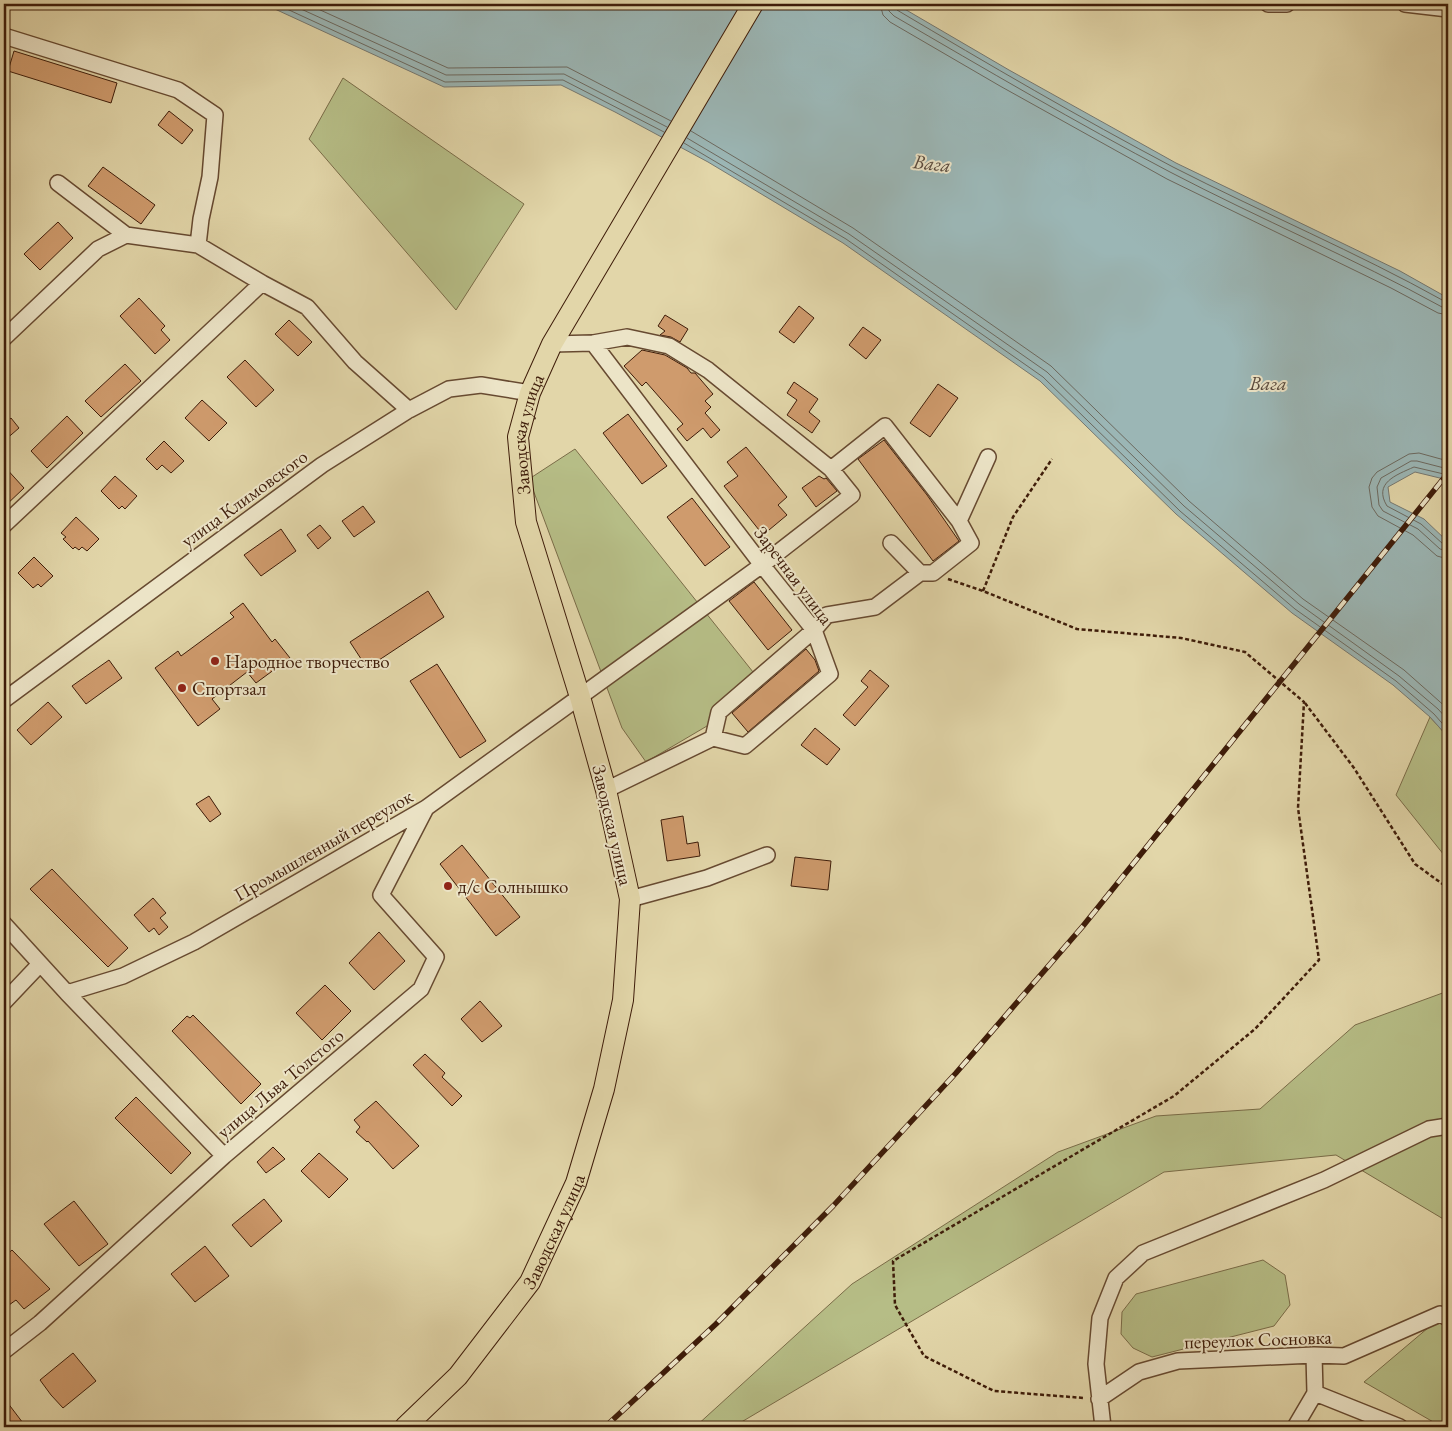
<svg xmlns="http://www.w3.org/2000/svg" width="1452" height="1431" viewBox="0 0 1452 1431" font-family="'EB Garamond',serif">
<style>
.green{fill:#b6bd86;stroke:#7a6c48}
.water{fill:#9bb6b5;stroke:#767870}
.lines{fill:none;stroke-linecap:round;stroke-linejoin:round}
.shore{stroke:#6c695f;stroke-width:1}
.building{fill:#cf9b6d;stroke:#3e1c09}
.minor-casing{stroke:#674a31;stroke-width:18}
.major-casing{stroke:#3e1c09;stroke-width:22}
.path{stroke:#3e1c09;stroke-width:2.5;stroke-dasharray:4 2.5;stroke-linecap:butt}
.minor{stroke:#ece4c7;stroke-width:15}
.major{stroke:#e2d6a9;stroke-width:20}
.rail-casing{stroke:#3e1c09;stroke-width:5.5}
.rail{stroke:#ece4c7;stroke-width:4;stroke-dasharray:11;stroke-linecap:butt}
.poi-dot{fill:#8f2418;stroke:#ece4c7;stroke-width:2}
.labels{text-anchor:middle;stroke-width:4;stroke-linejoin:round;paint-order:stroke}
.street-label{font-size:19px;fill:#3e1c09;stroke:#ece4c7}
.poi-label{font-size:19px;fill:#3e1c09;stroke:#ece4c7;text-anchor:start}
.water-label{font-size:20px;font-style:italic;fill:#5a4a3d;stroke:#ece4c7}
</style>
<rect width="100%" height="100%" fill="#e2d6a9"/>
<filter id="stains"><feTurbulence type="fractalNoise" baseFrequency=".004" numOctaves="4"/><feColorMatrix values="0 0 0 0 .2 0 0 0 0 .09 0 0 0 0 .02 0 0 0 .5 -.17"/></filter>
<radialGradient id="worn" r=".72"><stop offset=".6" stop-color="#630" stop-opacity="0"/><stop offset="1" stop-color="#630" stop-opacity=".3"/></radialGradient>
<path class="green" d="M343,78L524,204L456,310L309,139Z
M575,449L761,682L707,726L646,762L622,728L529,479Z
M1430,717L1448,737V860L1396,795Z
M1448,991V1236L1445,1220L1336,1155L1164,1172L733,1427H695L852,1284L1058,1152L1156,1116L1260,1109L1355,1025Z
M1263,1260L1285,1275L1290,1305L1274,1326L1152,1357L1133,1348L1121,1334L1122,1312L1136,1294Z
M1448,1311V1427H1442L1364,1382Z"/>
<path class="water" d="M264,4H896L1009,70L1176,163L1400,271L1448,298V480L1415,472L1388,487L1390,502L1424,519L1448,542V737L1430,717L1393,685L1292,613L1176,514L1040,381L843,243L708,162L615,112L561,85L444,87Z"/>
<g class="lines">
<path class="shore" d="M276,4L445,82L563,80L664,132
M290,4L446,75L564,74L667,127
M307,4L448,68L567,67L671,121
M880,4L883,15L890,22L1000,86L1167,179L1391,288L1438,313L1448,315
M888,4L889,11L894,16C985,69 1077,123 1170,172C1260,219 1353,258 1442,307L1448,308
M894,4L897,10C988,64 1080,118 1173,167C1263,213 1356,252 1444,301L1448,302
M691,131L853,228L1051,366L1189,501L1303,599L1404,670L1448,709
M687,138L849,234L1047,372L1184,506L1299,604L1399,676L1438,709L1448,720
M684,143L846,239L1043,377L1180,511L1295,609L1396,681L1434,714L1448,730
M1448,461L1419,453L1409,454L1377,472L1372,478L1369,487L1372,507L1378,516L1413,535L1437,556L1448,559
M1448,469L1417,461H1411L1381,478L1377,487L1379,505L1383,511L1418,529L1440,549L1448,551
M1448,475L1414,467C1396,475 1373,483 1387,506L1421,524L1443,544L1448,545"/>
</g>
<path class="building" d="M14,51L117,83L111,103L8,71Z
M169,111L193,130L182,144L158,125Z
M103,167L155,205L141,224L88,186Z
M58,222L73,238L40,270L24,254Z
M139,298L165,326L161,330L170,340L155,354L120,316Z
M799,306L814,318L794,343L779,332Z
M665,315L688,329L680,342L671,337L660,335L665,331L658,326Z
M289,320L312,342L298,356L275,334Z
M863,327L881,340L866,359L849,345Z
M642,350L665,355L687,368L691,373H695L713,394L705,401L711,407L705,413L720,430L711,438L703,428L687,441L677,429L683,424L646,382L642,386L624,366Z
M245,360L274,390L256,407L227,377Z
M125,364L141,381L101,417L85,401Z
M794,382L818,399L809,412L820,421L812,433L787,415L797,400L787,393Z
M938,384L958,398L930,437L910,423Z
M202,400L227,423L209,441L185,418Z
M628,414L667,466L642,484L603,433Z
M67,416L83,433L47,468L31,451Z
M11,418L19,428L4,441V424Z
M884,440L927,495L959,541L933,561L858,459Z
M164,441L184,461L171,473L162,465L157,470L146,459Z
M746,447L787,497L778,505L787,515L763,535L724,486L738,476L727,462Z
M4,466L24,488L4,507Z
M115,476L137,496L125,509L122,506L119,509L101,491Z
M819,476L824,479L826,478L837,491L816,507L802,488Z
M692,498L730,547L705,566L667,517Z
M363,506L375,522L354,537L342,521Z
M76,517L99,539L87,551L82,547L79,550L75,547L73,549L63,539L66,537L61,533Z
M320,525L331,538L318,549L307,535Z
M281,529L296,551L261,576L244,555Z
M34,557L53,576L41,587L38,584L33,588L18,573Z
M754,582L792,630L768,650L729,601Z
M428,591L444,617L367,668L350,642Z
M243,603L272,642L275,639L290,658L256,683L247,672L212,699L220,709L198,726L155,668L178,651L181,656L234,617L230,613Z
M806,649L815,660L819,671L748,732L732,713Z
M109,660L122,678L86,704L72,686Z
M437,664L486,741L460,758L410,681Z
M870,670L889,686L855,726L843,715L868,687L861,681Z
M48,702L62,717L31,745L17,730Z
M815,728L840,749L827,765L801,745Z
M209,796L221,814L210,822L196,804Z
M683,816L687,844L698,842L700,856L667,861L661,820Z
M462,845L520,917L496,936L440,864Z
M795,857L831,861L828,890L791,886Z
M52,869L128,948L108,967L30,889Z
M153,898L166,913L160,918L168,927L159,935L154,928L149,932L134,915Z
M379,932L405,961L374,990L349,963Z
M325,985L351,1011L322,1040L296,1013Z
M480,1001L502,1026L482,1042L461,1019Z
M193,1015L261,1084L241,1104L172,1031L187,1016L190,1018Z
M425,1054L445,1073L442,1077L462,1096L452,1106L413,1065Z
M136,1097L191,1153L171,1174L115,1118Z
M376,1101L419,1146L393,1169L368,1141L367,1142L356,1132L360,1127L354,1120Z
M273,1147L285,1159L266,1173L257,1162Z
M319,1153L348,1179L329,1198L301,1171Z
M264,1199L282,1221L251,1247L232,1225Z
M74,1201L108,1244L79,1266L44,1224Z
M205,1246L229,1276L195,1302L171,1274Z
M12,1250L50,1289L24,1309L16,1300L9,1305L4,1297V1257Z
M73,1353L96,1381L63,1408L51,1395L40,1380Z
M4,1398L26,1427H4Z"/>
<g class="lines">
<g class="minor-casing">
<path id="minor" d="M1268,4H1287
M1405,4L1448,9
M4,36L178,90L215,115L210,177L201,219L198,245
M58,183L126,235L198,245L262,283
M4,338L98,249L126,235
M593,343L762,565L814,630L830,674L745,746L713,738L606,790
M552,344L593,343L627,337L669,346L708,370L831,469
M4,525L262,283L307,307L355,362L409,410
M920,573H933L971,543L959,521L988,457
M4,700L322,465L409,410L449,389L481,385L530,393
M713,738L719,712L814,630L827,615L875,607L920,573L891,543
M630,899L707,878L767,855
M4,924L67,993L123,976L194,942L426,808L762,565L852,495L831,469L885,426L959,521
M67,993L224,1156
M4,1002L40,964
M4,1351L40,1323L224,1156L421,989L436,957L381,895L426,808
M1315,1393L1400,1427
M1099,1399L1139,1372L1178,1361L1314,1355L1344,1356L1440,1314L1448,1318
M1103,1427L1096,1364L1100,1318L1116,1278L1143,1253L1324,1180L1429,1129L1448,1126
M1295,1427L1315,1393L1314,1355"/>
</g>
<g class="major-casing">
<g id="major">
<path id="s1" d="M405,1427L458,1376L530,1282L576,1183L604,1089L623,1000L630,899L606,790L580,697L526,522L518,437L530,393L552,344L753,4"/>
</g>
</g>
<path class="path" d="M948,579L983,591L1077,629L1181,638L1245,652L1304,702L1298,808L1319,960L1255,1029L1174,1096L893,1261L895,1305L924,1356L994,1391L1084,1398
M983,591L1013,517L1052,459
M1305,703L1354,768L1415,864L1448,888"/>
<use href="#minor" class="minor"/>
<use href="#major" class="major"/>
<g class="rail-casing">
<path id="rail" d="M605,1427L716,1324L833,1206L956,1073L1083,926L1448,473"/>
</g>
<use href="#rail" class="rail"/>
</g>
<g class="poi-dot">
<circle cx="215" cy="661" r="5"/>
<circle cx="182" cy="688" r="5"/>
<circle cx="448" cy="886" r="5"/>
</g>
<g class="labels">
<g class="street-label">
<text dy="7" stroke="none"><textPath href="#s1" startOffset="1072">Заводская улица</textPath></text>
<text transform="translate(244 498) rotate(-36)" y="7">улица Климовского</text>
<text transform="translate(794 575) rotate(53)" y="7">Заречная улица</text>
<text transform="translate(613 825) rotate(77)" y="7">Заводская улица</text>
<text transform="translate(323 845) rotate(-30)" y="7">Промышленный переулок</text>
<text transform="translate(280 1083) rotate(-40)" y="7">улица Льва Толстого</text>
<text dy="7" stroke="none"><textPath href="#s1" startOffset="248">Заводская улица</textPath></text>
<text transform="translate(1258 1339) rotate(-2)" y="7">переулок Сосновка</text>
</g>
<g class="poi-label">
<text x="225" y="668">Народное творчество</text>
<text x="192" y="695">Спортзал</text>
<text x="458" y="893">д/с Солнышко</text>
</g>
<g class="water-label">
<text transform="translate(932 163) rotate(6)" y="7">Вага</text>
<text x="1268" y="390">Вага</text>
</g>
</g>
<rect width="1452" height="1431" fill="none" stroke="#e2d6a9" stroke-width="20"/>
<rect x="5" y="5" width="1442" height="1421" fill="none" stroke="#3e1c09" stroke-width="2.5"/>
<rect x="10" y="10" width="1432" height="1411" fill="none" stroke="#3e1c09"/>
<rect width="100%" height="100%" filter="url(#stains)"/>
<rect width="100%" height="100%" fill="url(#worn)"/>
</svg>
